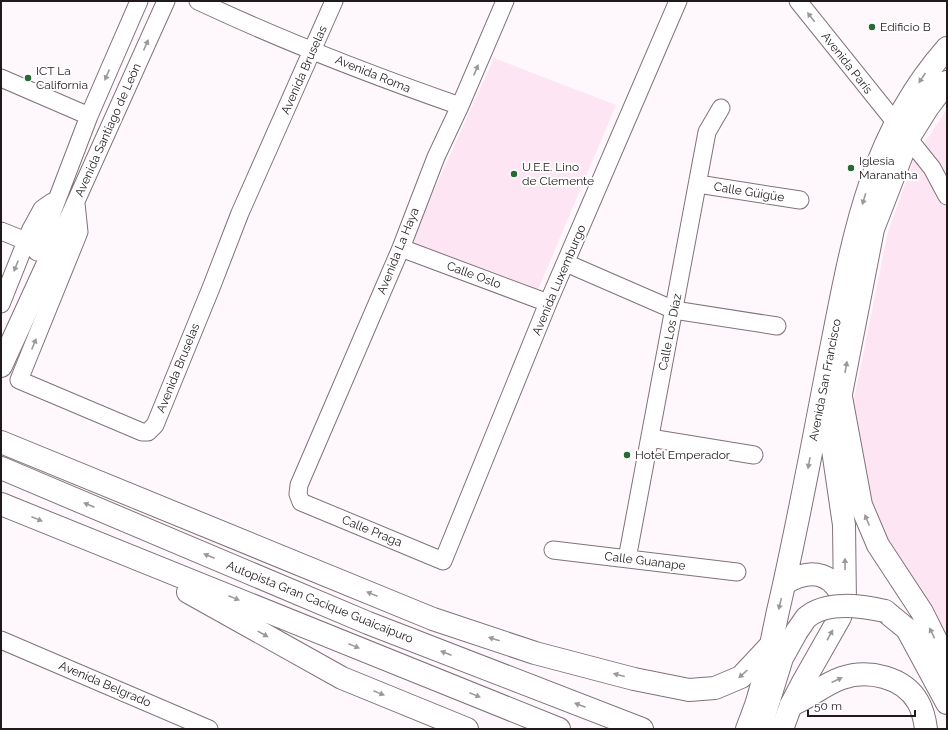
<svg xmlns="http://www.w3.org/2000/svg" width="948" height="730" viewBox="0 0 948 730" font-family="Raleway,sans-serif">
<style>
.built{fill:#fde5f4}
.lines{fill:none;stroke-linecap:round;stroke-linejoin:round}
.street-casing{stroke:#81727b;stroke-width:19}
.secondary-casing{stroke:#81727b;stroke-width:24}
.highway-casing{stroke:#81727b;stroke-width:24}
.street{stroke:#fff;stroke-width:17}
.secondary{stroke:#fff;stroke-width:22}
.highway{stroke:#fff;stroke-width:22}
.highway-bridge-casing{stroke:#81727b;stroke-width:24;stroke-linecap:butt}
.highway-bridge{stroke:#fff;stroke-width:22}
.oneway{fill:#9b9899}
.poi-dot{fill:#266b36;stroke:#fff;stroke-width:1.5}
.labels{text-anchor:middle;stroke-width:4;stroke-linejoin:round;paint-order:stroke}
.poi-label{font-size:12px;fill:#201a1d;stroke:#fff;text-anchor:start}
.street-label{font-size:12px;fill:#201a1d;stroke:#fff}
</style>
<rect width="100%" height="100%" fill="#fef7fc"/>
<path class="built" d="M494,58L616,105L537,292L410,243Z
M947,109V643L896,559L876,516L867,491L853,404L888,232L914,159Z"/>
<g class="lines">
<g class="street-casing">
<path id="street" d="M198,1C283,41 371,75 460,106
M505,1L460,106L436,157L401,248L299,485L298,494L301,502L443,561L548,303L678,1
M798,1L932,168L947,196
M1,78L89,116
M698,184L800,200
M76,203L79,232L19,380L142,432H148L155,425L211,288L240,213L334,1
M1,231L26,241
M401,248L548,303
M37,252L89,116L139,1
M50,259L166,1
M566,263L674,310L777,326
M1,304L31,229L42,209L52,202
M650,438L754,455
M553,550L737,572
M627,559L707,132L721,108
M1,640L209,729"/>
</g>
<g class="secondary-casing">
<path id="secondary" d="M785,583C813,567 834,573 845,603
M747,729C751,718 756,707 759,695C767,668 772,639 778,611C799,521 815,430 833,339C854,232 872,133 947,48
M782,729L791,705L802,684L840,617L845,603L844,525L833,450V435L873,229L908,139L928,107L947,82"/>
</g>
<g class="highway-casing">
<path id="highway" d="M1,366L50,259
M841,397L861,505L878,545L922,612L940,648L947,669
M1,442L433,619L535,653L634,679L689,690L715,688L741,677L770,646
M1,468L368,623L642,729
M1,504L559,729
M188,592L342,678L467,729
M885,611L907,629L947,703
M791,705C809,698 824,684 842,678C868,669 904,677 918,702C922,709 925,721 926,729
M760,729L782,658L797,631"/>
</g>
<use href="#street" class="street"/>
<use href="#secondary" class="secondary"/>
<use href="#highway" class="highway"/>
<g class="highway-bridge-casing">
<path id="highway-bridge" d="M797,631C800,627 803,622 806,618C826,600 862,606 885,611"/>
</g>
<use href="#highway-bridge" class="highway-bridge"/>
</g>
<defs><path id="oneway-solid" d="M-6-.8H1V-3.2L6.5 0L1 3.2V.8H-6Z"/></defs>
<g class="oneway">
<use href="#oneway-solid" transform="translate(811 17) rotate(-128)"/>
<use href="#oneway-solid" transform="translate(146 45) rotate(-66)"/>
<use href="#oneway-solid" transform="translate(476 70) rotate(-67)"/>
<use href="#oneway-solid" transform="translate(107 75) rotate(113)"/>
<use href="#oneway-solid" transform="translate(922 78) rotate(124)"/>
<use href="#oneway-solid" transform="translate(864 199) rotate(107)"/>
<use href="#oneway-solid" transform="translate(16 266) rotate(112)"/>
<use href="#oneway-solid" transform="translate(34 344) rotate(-68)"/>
<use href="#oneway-solid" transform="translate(846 367) rotate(-80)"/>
<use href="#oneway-solid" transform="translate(809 463) rotate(100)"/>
<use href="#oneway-solid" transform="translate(89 505) rotate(-157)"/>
<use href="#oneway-solid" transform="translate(37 519) rotate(22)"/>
<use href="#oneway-solid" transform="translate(867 520) rotate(-113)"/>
<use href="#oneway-solid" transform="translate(209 556) rotate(-157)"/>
<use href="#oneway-solid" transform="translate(845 564) rotate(-90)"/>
<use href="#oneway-solid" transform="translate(372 594) rotate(-158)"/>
<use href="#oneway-solid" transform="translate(234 598) rotate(22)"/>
<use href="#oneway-solid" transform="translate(780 604) rotate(103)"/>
<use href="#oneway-solid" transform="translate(932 633) rotate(-116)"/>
<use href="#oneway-solid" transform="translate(263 634) rotate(29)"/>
<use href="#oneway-solid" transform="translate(830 635) rotate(-61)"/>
<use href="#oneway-solid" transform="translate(494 639) rotate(-162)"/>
<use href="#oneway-solid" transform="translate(354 646) rotate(22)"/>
<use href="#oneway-solid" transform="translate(446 653) rotate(-159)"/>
<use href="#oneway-solid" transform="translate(743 674) rotate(138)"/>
<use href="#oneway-solid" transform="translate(619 675) rotate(-165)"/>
<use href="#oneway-solid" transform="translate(837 680) rotate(-25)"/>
<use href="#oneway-solid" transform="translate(379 693) rotate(22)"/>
<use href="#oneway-solid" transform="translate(475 695) rotate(22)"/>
<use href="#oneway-solid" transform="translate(580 705) rotate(-159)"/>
</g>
<g class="poi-dot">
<circle cx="872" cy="27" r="4"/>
<circle cx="28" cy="78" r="4"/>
<circle cx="851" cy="168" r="4"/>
<circle cx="514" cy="174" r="4"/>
<circle cx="627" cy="455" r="4"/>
</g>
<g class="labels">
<g class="poi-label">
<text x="880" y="31">Edificio B</text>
<text x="36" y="75">ICT La<tspan x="36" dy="14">California</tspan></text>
<text x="859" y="165">Iglesia<tspan x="859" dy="14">Maranatha</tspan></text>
<text x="522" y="171">U.E.E. Lino<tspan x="522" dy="14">de Clemente</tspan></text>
<text x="635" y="459">Hotel Emperador</text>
</g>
<g class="street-label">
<text transform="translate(847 63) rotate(52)" y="4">Avenida París</text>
<text transform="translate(304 70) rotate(-66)" y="4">Avenida Bruselas</text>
<text transform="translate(373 74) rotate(22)" y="4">Avenida Roma</text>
<text transform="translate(108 130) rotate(-66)" y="4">Avenida Santiago de León</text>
<text transform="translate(749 192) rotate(9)" y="4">Calle Güigüe</text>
<text transform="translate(398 251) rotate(-68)" y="4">Avenida La Haya</text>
<text transform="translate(474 275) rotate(20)" y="4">Calle Oslo</text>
<text transform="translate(559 280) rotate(-67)" y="4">Avenida Luxemburgo</text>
<text transform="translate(670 332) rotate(-79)" y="4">Calle Los Díaz</text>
<text transform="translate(178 368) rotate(-68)" y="4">Avenida Bruselas</text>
<text transform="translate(825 380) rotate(-79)" y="4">Avenida San Francisco</text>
<text transform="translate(372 531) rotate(22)" y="4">Calle Praga</text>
<text transform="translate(645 561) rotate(7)" y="4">Calle Guanape</text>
<text transform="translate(320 602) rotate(22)" y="4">Autopista Gran Cacique Guaicaipuro</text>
<text transform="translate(105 684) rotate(23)" y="4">Avenida Belgrado</text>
</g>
</g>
<rect width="948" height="730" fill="none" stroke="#201a1d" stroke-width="4"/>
<path d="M808 710v6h107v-6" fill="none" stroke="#201a1d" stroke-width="2"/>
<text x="814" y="710" font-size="12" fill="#201a1d" stroke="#ffffff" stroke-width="3" paint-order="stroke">50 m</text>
</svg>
